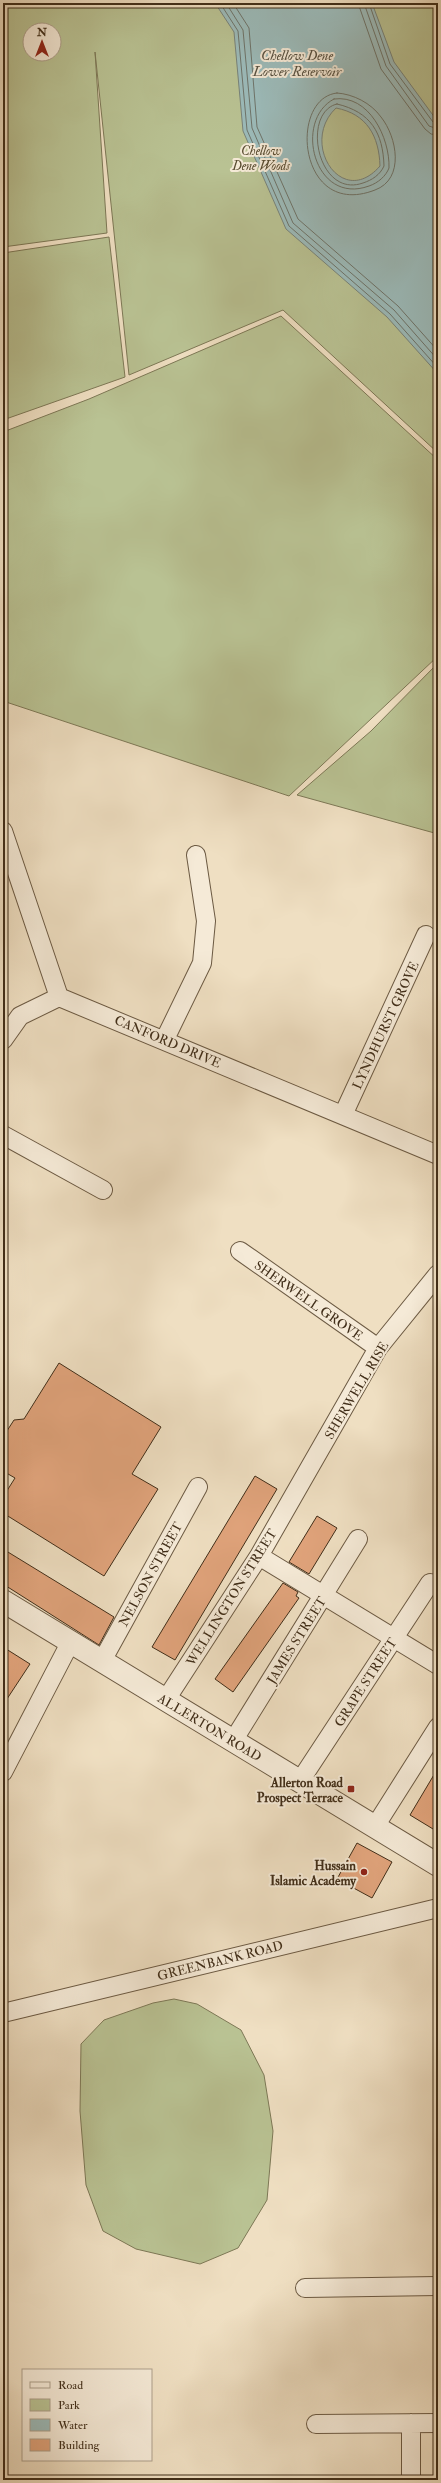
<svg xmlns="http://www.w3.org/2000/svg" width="441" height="2483" viewBox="0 0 441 2483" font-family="'IM FELL Double Pica',serif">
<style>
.green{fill:#b9c293;stroke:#7d7856;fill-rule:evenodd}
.water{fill:#9cbbba;stroke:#78837a;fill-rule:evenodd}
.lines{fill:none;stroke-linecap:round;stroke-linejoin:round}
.shore{stroke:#6e746a;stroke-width:1}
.building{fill:#e0a37b;stroke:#412e19}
.minor-casing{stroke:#6c5a43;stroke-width:20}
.tertiary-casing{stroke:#6c5a43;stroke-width:24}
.minor{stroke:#f5ead7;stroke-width:18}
.tertiary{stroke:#f5ead7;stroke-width:22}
.poi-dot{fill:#8f2418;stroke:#f5ead7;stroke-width:1.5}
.labels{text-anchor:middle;stroke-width:4;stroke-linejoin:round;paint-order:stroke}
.park-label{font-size:13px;font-style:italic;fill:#594c31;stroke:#f5ead7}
.street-label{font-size:13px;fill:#412e19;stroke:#f5ead7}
.poi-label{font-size:13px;font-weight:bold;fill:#412e19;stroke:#f5ead7;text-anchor:end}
.water-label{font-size:14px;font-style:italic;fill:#585141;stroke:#f5ead7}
</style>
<rect width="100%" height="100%" fill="#efdfc2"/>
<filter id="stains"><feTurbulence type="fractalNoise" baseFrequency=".005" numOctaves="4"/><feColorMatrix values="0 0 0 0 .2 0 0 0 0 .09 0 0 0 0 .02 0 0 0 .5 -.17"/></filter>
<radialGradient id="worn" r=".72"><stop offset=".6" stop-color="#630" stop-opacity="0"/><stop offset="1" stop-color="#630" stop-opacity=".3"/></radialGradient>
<path class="green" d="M3,3H438V453L283,310L129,375L95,52L107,233L3,247ZM30,30H54V54H30Z
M109,237L125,377L3,420V253Z
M281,316L438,460V656L289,796L3,701V432L89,399Z
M438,663V834L297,795L371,731Z
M174,1999L197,2004L241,2030L264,2075L273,2131L267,2200L238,2248L200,2264L136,2249L103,2231L86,2185L80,2111L81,2044L104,2020L153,2003Z"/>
<path class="water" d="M215,3H372L394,62L438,122V374L387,317L286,229L243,131L234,32ZM336,108C367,114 379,136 380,166C342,210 299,143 336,108Z"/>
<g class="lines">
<path class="shore" d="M220,3L238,31L247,130L289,226L390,314L438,368
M226,3L243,30L252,128L293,223L394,310L438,360
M233,3L249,28L257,127L298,219L398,306L438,351
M358,3L381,69L425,129L431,134L438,135
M364,3L386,66L429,126L438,129
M369,3L390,64L433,122L438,124
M337,93C353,94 371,103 381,117C397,137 405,179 375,190C298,220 288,98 337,93Z
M334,99C369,94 390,138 389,168C386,176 378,183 369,186C314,206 293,120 334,99Z
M337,104C371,112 383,133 384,166C380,175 372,180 363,183C317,199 301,112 337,104Z"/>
</g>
<path class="building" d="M59,1363L161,1427L132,1474L158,1489L104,1576L3,1513V1497L15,1478L3,1471V1437L14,1420L24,1419Z
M255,1476L277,1489L175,1660L152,1647Z
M317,1516L337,1528L309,1574L289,1562Z
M3,1549L114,1617L99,1645L3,1584Z
M283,1583L298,1592L296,1596L299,1598L233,1692L215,1679Z
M3,1647L30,1664L3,1705Z
M438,1768V1832L410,1815Z
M357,1843L392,1862L372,1898L337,1879Z"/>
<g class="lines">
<g class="minor-casing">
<path id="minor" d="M3,831L59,997L438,1155
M165,1039L202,963L206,921L196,855
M3,1040L20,1016L59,997
M343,1115L426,935
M3,1135L103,1190
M240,1251L378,1348
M259,1556L438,1665
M102,1661L198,1487
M165,1701L259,1556L378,1348L438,1274
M233,1741L358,1539
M3,1772L70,1643
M300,1781L430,1583
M376,1825L438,1727
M3,2013L438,1908
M305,2288L438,2286
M316,2424L438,2423
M411,2480V2423"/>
</g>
<g class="tertiary-casing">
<path id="tertiary" d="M3,1601L438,1865"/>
</g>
<use href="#minor" class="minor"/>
<use href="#tertiary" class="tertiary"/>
</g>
<g class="poi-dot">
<rect x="347" y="1785" width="8" height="8" rx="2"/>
<circle cx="364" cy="1872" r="4"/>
</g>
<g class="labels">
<g class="park-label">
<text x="261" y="155">Chellow<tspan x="261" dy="15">Dene Woods</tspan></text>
</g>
<g class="street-label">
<text transform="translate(385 1025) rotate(-65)" y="5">LYNDHURST GROVE</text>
<text transform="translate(168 1041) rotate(23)" y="5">CANFORD DRIVE</text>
<text transform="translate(309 1300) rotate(35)" y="5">SHERWELL GROVE</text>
<text transform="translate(356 1390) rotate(-59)" y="5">SHERWELL RISE</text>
<text transform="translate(150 1574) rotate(-61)" y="5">NELSON STREET</text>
<text transform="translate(231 1597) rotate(-58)" y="5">WELLINGTON STREET</text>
<text transform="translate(296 1640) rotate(-58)" y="5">JAMES STREET</text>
<text transform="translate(365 1682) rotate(-57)" y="5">GRAPE STREET</text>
<text transform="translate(210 1727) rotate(31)" y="5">ALLERTON ROAD</text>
<text transform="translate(220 1960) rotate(-14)" y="5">GREENBANK ROAD</text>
</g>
<g class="poi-label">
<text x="343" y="1787">Allerton Road<tspan x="343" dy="15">Prospect Terrace</tspan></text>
<text x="356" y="1870">Hussain<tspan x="356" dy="15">Islamic Academy</tspan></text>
</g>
<g class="water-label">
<text x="297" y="60">Chellow Dene<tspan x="297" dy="16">Lower Reservoir</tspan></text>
</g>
</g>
<rect width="441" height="2483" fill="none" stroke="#efdfc2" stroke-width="16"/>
<rect x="4" y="4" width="433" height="2475" fill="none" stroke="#412e19" stroke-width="2"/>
<rect x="8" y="8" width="425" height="2467" fill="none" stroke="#412e19"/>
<rect x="22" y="2369" width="130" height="92" fill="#f5ead7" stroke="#ad9f8b"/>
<rect x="30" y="2382" width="20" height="6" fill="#f5ead7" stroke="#ad9f8b"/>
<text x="58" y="2389" font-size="12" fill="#412e19">Road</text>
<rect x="30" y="2399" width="20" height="12" fill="#b9c293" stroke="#ad9f8b"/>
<text x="58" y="2409" font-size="12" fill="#412e19">Park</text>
<rect x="30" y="2419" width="20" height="12" fill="#9cbbba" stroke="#ad9f8b"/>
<text x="58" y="2429" font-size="12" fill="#412e19">Water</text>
<rect x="30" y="2439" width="20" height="12" fill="#e0a37b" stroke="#ad9f8b"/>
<text x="58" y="2449" font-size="12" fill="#412e19">Building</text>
<g transform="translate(42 42)"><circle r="19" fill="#f5ead7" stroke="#ad9f8b"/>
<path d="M0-3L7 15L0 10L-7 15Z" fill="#8f2418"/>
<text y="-6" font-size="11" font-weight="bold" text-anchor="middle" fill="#412e19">N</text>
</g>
<rect width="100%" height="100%" filter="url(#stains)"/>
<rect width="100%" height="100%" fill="url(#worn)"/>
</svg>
